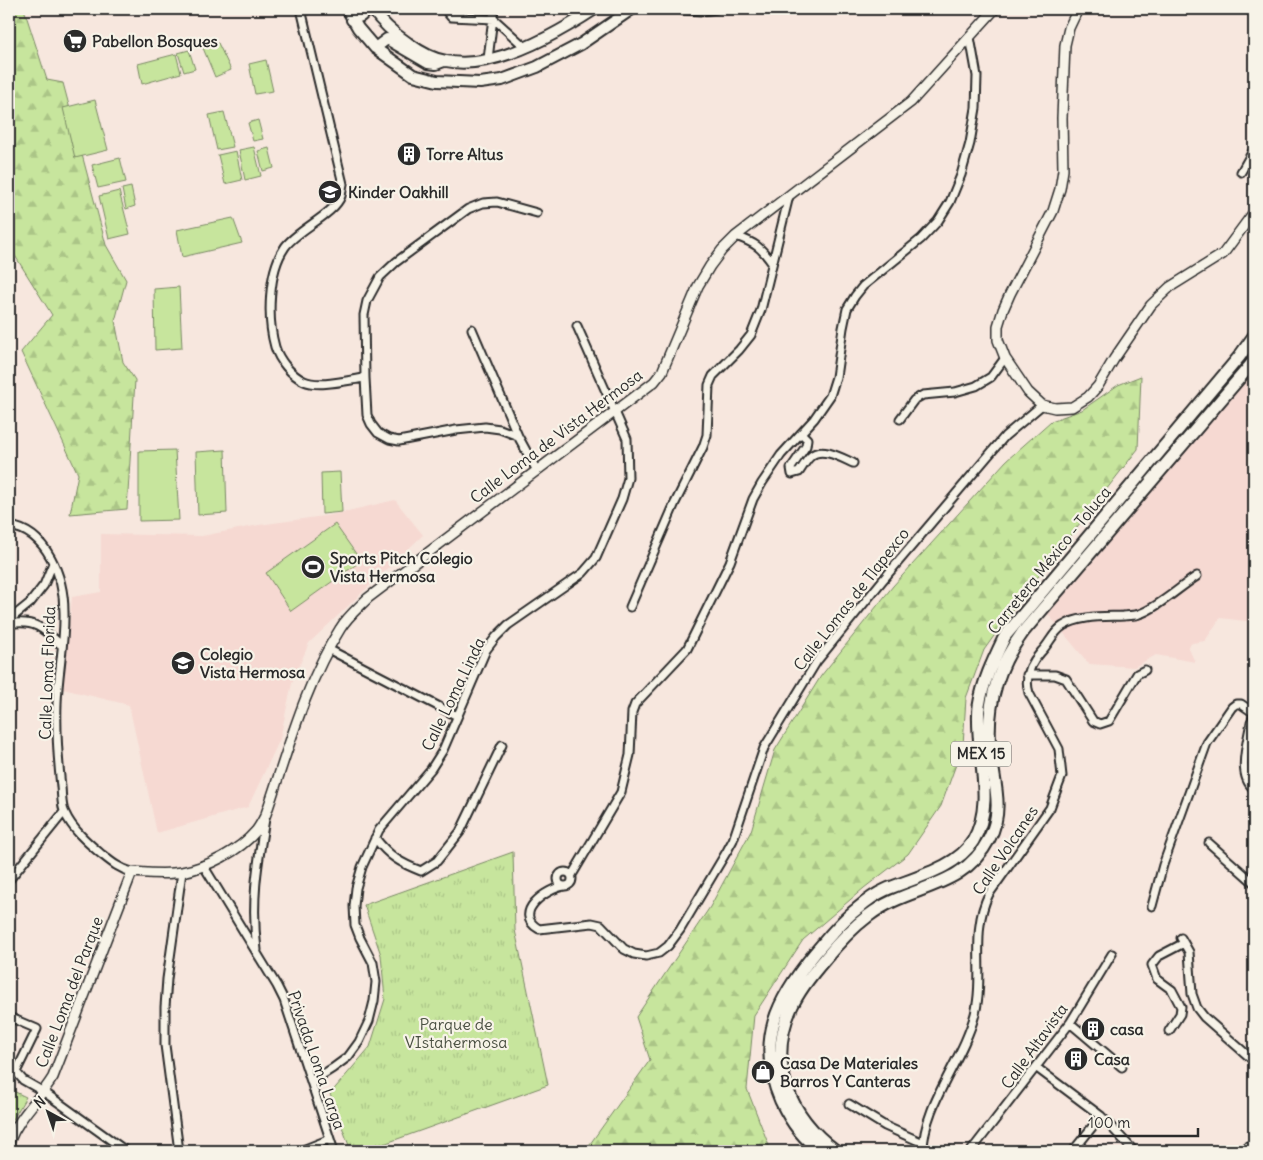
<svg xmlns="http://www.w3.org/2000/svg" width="1263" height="1160" viewBox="0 0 1263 1160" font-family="Delius,sans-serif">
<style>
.built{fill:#f6d9d2}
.grass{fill:url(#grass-tufts);stroke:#798864}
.forest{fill:url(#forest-firs);stroke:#798864}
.garden{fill:#c7e59d;stroke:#798864}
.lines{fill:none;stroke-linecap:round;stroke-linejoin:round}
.minor-casing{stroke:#2b2b2b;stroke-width:11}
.tertiary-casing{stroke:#2b2b2b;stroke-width:12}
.secondary-casing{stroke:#2b2b2b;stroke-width:14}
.primary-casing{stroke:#2b2b2b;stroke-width:15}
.minor{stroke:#f7f3e8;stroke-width:7}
.tertiary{stroke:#f7f3e8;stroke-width:9}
.secondary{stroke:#f7f3e8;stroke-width:10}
.primary{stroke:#f7f3e8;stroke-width:11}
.labels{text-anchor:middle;stroke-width:4.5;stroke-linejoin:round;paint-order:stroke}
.shield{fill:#f7f3e8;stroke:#686764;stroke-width:1}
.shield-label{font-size:15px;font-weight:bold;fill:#2b2b2b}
.poi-label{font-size:16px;font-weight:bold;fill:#2b2b2b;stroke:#f7f3e8;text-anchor:start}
.street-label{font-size:16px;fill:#2b2b2b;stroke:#f7f3e8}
.park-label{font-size:16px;fill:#4a5042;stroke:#f7f3e8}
</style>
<defs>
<pattern id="grass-tufts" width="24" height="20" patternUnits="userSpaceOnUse" patternTransform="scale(1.25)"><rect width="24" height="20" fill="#c7e59d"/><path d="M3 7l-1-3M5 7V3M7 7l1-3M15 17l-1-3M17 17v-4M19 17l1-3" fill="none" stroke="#abc587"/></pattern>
<pattern id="forest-firs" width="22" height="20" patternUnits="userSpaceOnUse" patternTransform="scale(1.25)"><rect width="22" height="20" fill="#c7e59d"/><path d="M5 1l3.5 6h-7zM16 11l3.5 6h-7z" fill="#abc587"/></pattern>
</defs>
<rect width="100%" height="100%" fill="#f7e7de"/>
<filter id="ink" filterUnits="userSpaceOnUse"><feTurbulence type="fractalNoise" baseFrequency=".02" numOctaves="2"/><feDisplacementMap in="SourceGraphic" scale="10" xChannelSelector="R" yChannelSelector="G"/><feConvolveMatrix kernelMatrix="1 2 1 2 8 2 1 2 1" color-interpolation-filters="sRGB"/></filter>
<g filter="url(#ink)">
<path class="built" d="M1254,371V622L1220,618L1205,641L1192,643L1188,647L1195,662L1156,655L1134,667L1089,664L1047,613Z
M395,500L423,535L309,643L292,683L280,739L248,807L157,833L129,705L63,689L72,597L101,592V534L202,536L259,525L331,515Z"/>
<path class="grass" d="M513,852L515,930L548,1085L364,1151H351L330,1094L370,1047L385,999L381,955L364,905Z
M9,1089L26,1097L9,1126Z"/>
<path class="forest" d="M9,9H24L47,80L63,83L106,245L126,280L115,321L123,362L135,380L127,509L70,514L78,474L21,352L52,315L9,246Z
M1141,376L1138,449L1016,605L984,650L966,698L963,745L941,806L908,854L864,888L803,940L754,1015L747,1089L771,1151H585L650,1060L636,1017L710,907L751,831L775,750L821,676L893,586L1006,461L1051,421L1082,410L1118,385Z"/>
<path class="garden" d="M218,43L231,70L215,77L203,48Z
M189,50L195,69L184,72L178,53Z
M176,54L181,73L142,84L138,64Z
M266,60L273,91L255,94L249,64Z
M95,100L108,150L75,158L63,108Z
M224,112L233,147L217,150L209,115Z
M258,120L263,139L253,141L248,123Z
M254,147L261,176L245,180L239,150Z
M269,148L274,168L263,171L258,151Z
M236,151L242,180L225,184L218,155Z
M120,158L126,182L98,188L92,165Z
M131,187L135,206L126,209L122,189Z
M119,191L130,234L109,239L99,196Z
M233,218L242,243L182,257L177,230Z
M179,287L182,348L155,350L154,289Z
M175,450L179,520L139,521V451Z
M225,450L227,513L198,515L196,452Z
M340,472L342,512L322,514L321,473Z
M335,524L361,561L291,611L266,573Z"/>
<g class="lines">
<g class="minor-casing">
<path id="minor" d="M301,9L343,184C342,188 342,192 341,196C335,214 297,230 285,247C268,271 267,319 275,347C279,360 291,375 304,381C319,388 348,380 365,378
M448,9L447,12L451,17L494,19L526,48
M671,9L703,11L716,9
M488,59L494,9
M1241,172L1254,149
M736,236C755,243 761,247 772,263
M472,329L518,436
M900,419L914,400L923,395L955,392L976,386L991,377L1005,358
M801,433L807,439L806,446L791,468L792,474L799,472C803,467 806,460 811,456C821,446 842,458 853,463
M536,469L518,436L500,429L485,427L456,430L399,441L389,439L378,433L371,424L367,415L365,378L364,315L367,301L380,277L396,262L468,209L483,203L497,202L537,213
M9,526C47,531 64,577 64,612C65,642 58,673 57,703C56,731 58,759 61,787C62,795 61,806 65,813C72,829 87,842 100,853C110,861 119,869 132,872
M630,607L675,503L703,447L707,435L709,385L713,376L739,350L751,335L761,310L789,196
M9,620L30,603L44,585L53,563
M9,624C35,619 44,629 62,646
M328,649L457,716
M1027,675H1055L1066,679L1093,721L1100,724L1109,721L1137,674L1145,670
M1254,716L1251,722C1248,741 1236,775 1254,789
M375,838C389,856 400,863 421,871L437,861L460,832L502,745
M1209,843L1254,883
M203,865L277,986L284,1000L334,1151
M558 879a7 7 0 1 1 14 0a7 7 0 1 1-14 0Z
M572,875L621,792L630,755L632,712L635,704L687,649L730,562L753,499L762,483L781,455L814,419L830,396L836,377L843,328L847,309L855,296L863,286L921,239L938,221L950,202L961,175L970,143L976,108L977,76L970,37
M9,880L64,812
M565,886C547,888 511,913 539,929L592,923L601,925L624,949L634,954L646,956L659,953L668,946L680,930L727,851L733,840L764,748L817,661L882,581L1005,436L1042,405
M1152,906L1163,865L1207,743L1232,707L1236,704H1241L1254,713
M1181,938L1189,952L1192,994L1197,1008L1204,1017L1254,1061
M257,950C251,902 257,867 265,819
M9,1017L37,1029L16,1072L23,1080L44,1092L126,1151
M1070,1023L1122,1067
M1169,1031L1180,1014L1181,1007L1172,990L1157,979L1152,965L1159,956L1184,943
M1037,1068L1101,1116L1134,1151
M311,1082L333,1068L348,1057L359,1042L369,1021L374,1001L376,982L373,963L360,938L355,925L354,906L356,888L362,867L379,830L431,769L443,750L486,650L496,637L508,625L583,573L596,558L622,499L628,478L627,439L577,326
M849,1104L885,1126L923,1143
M1248,1146L1249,1151
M179,1151L165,1045V1007L167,979L182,872
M300,1151L330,1139
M923,1151C923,1105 963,1060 975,1014C985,974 970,931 989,894L1050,808L1062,776L1059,749L1029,693C1024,677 1030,664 1041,652C1050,643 1053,632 1063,626C1080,615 1105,617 1124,616C1128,615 1135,616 1139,614C1156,609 1181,586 1197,576
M971,1151L1070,1023L1112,954
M1073,1151L1101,1116"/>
</g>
<g class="tertiary-casing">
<path id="tertiary" d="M1078,9L1069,28L1065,45L1062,118L1063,170L1060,189L1053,211L1010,294L1003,310L998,326V340L1005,358L1028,392L1042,405L1055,408L1072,407L1088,397L1098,386L1114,359L1151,305L1170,287L1223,254L1254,212
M9,1142C19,1116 39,1100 53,1077L132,872C148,873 166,875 182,872C208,867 239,851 256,831C260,826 263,820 266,814C287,753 305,684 340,629C347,617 358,608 368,598L654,382L662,372L698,286L710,266L722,250L736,236L911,102L995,9"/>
</g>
<g class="secondary-casing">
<path id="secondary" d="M347,9L358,28L375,48L413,75L437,81L480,83L502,80L537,67L581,44L632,9
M372,9C382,23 393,33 408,43C419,51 432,59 446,61C493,71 557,34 595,9
M352,20L361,16L368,9
M375,48L387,39L428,63L436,64L444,61"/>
</g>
<g class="primary-casing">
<path id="primary" d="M821,1151C803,1139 790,1120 781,1101C755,1041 777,999 815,953C828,938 841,921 857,909C865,902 876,894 885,890C913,878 957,868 973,841C997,800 974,750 979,706C983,681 994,659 1005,636L1239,357L1254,336
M836,1151C790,1117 766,1064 791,1008C799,990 812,974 825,959C838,943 852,928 868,916C909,884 962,891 989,839C1005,809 993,780 990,749C986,706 997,667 1023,632L1254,361"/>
</g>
<use href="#minor" class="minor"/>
<use href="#tertiary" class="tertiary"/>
<use href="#secondary" class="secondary"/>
<use href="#primary" class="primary"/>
</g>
</g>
<defs>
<g id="supermarket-disc" transform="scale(1.25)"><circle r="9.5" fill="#2b2b2b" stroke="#f7f3e8"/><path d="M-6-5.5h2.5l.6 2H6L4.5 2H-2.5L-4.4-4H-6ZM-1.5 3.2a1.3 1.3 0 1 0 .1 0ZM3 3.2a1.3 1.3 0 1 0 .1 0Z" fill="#fff"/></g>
<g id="building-disc" transform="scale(1.25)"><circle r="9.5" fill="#2b2b2b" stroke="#f7f3e8"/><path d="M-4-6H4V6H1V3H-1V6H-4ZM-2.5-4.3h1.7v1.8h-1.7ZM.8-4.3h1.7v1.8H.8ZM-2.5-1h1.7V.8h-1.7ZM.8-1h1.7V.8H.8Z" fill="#fff"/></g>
<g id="school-disc" transform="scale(1.25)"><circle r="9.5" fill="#2b2b2b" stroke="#f7f3e8"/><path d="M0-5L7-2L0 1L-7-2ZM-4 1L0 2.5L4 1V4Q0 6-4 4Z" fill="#fff"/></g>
<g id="stadium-disc" transform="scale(1.25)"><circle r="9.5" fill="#2b2b2b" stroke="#f7f3e8"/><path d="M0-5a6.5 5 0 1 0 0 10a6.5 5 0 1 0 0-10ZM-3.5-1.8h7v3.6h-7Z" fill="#fff"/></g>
<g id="shop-disc" transform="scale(1.25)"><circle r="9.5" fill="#2b2b2b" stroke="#f7f3e8"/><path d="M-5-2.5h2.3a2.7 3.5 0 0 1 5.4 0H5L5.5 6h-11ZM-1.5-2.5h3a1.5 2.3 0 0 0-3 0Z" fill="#fff"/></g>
</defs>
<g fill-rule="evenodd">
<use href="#supermarket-disc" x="75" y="41"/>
<use href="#building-disc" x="409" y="154"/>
<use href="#school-disc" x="330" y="192"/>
<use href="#stadium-disc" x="313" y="567"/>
<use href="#school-disc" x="183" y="663"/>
<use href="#building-disc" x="1093" y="1029"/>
<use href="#building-disc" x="1076" y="1059"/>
<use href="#shop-disc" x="763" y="1072"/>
</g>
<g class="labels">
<rect class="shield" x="951" y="741.5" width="60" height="25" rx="4"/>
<g class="shield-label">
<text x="981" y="759">MEX 15</text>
</g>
<g class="poi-label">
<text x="92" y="47">Pabellon Bosques</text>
<text x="426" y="160">Torre Altus</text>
<text x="348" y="198">Kinder Oakhill</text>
<text x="330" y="564">Sports Pitch Colegio<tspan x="330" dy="18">Vista Hermosa</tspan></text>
<text x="200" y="660">Colegio<tspan x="200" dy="18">Vista Hermosa</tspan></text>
<text x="1110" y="1035">casa</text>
<text x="1094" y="1065">Casa</text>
<text x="780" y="1069">Casa De Materiales<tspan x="780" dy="18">Barros Y Canteras</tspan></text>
</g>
<g class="street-label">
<text transform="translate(556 436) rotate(-37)" y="6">Calle Loma de Vista Hermosa</text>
<text transform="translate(1049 560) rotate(-51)" y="6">Carretera México - Toluca</text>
<text transform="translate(851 599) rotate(-52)" y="6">Calle Lomas de Tlapexco</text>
<text transform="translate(47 673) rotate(-88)" y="6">Calle Loma Florida</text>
<text transform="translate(453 694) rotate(-64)" y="6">Calle Loma Linda</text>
<text transform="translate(1005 850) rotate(-56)" y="6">Calle Volcanes</text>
<text transform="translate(69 992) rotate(-69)" y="6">Calle Loma del Parque</text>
<text transform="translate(1034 1046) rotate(-54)" y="6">Calle Altavista</text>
<text transform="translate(317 1060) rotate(71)" y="6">Privada Loma Larga</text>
</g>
<g class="park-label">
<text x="456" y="1030">Parque de<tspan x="456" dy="18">VIstahermosa</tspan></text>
</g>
</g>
<rect width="1263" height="1160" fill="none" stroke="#f7f3e8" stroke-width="30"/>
<rect x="15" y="15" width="1233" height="1130" fill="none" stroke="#2b2b2b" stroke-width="2" filter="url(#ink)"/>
<g transform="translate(48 1112) rotate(320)" stroke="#f7f3e8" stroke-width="4" paint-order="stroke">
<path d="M0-4L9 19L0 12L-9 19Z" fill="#2b2b2b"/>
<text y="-8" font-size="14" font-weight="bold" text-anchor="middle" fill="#2b2b2b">N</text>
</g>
<path d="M1080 1128v8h118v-8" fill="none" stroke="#2b2b2b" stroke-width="2.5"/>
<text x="1088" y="1128" font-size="15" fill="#2b2b2b" stroke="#f7f3e8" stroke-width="4" paint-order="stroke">100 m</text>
</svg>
